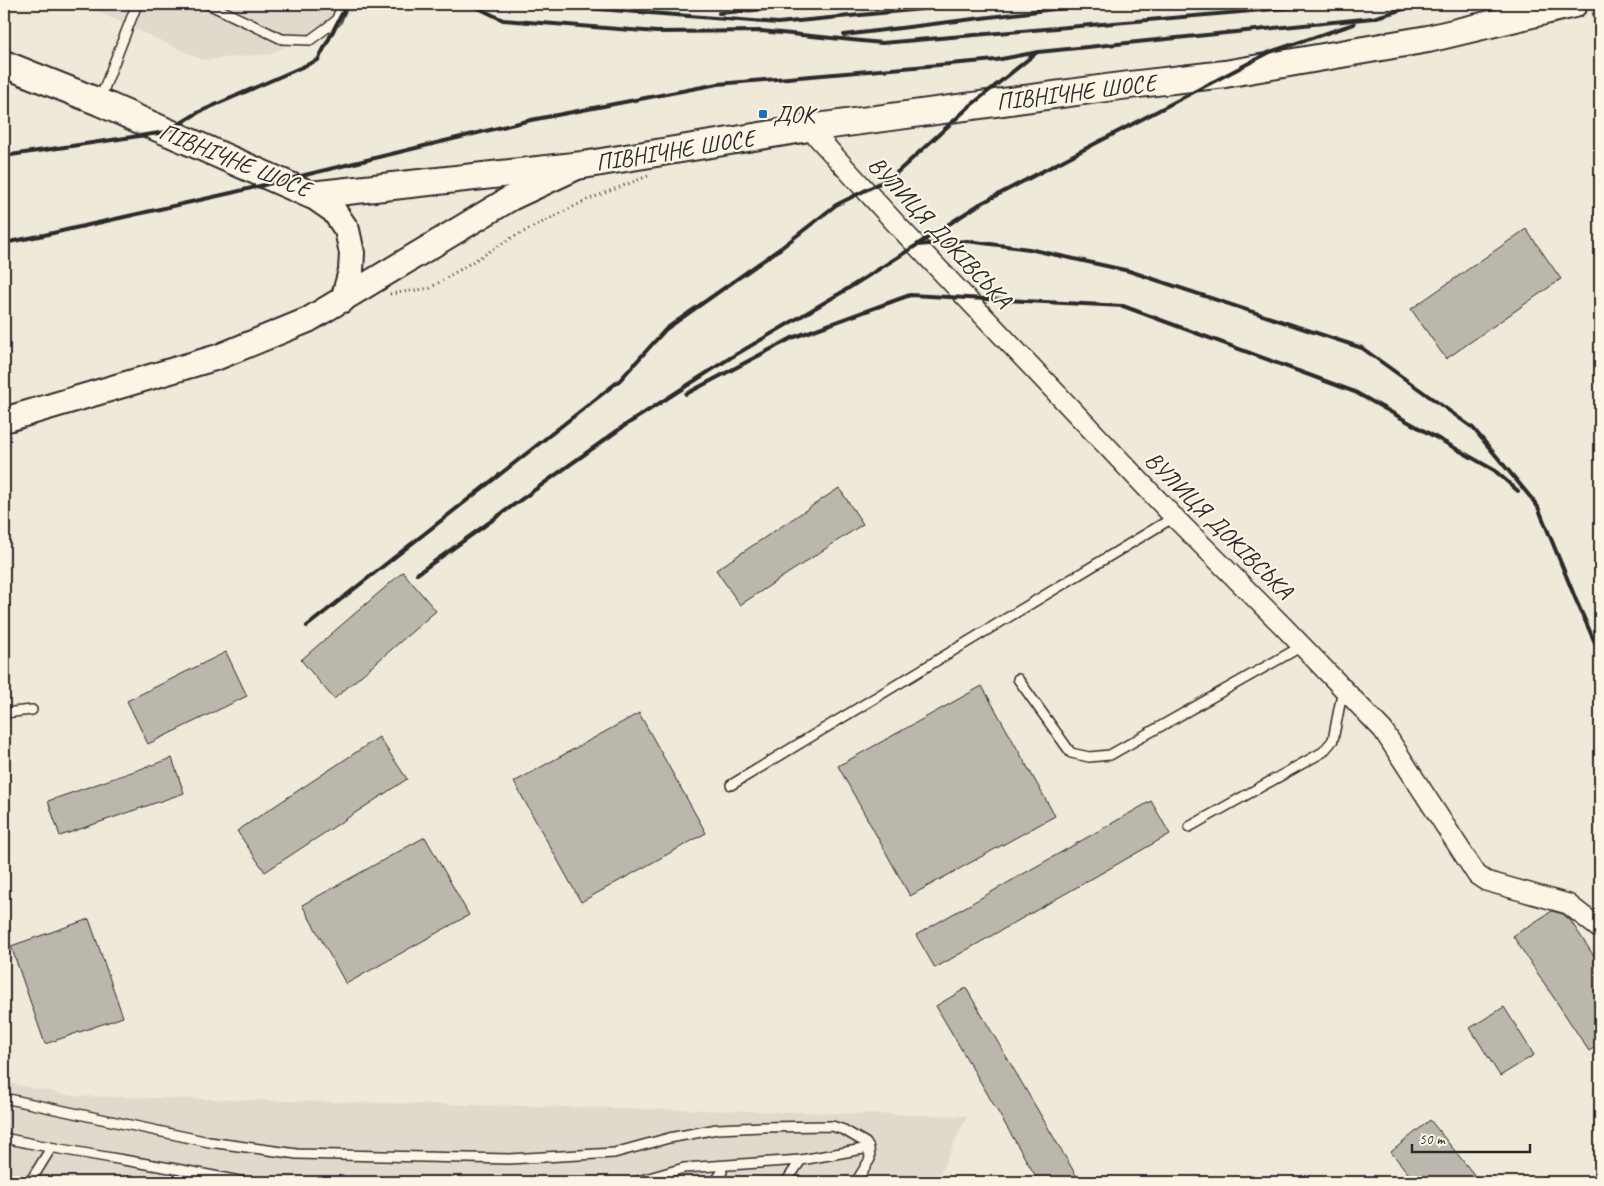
<svg xmlns="http://www.w3.org/2000/svg" width="1604" height="1186" viewBox="0 0 1604 1186" font-family="Caveat,sans-serif">
<style>
.built{fill:#e0dacc}
.building{fill:#bcb7ac;stroke:#2b2b2b}
.lines{fill:none;stroke-linecap:round;stroke-linejoin:round}
.service-casing{stroke:#2b2b2b;stroke-width:12}
.minor-casing{stroke:#2b2b2b;stroke-width:22}
.tertiary-casing{stroke:#2b2b2b;stroke-width:28}
.secondary-casing{stroke:#2b2b2b;stroke-width:30}
.path{stroke:#2b2b2b;stroke-width:3;stroke-dasharray:1 4;stroke-linecap:butt}
.service{stroke:#fcf5e5;stroke-width:9}
.minor{stroke:#fcf5e5;stroke-width:19}
.tertiary{stroke:#fcf5e5;stroke-width:24}
.secondary{stroke:#fcf5e5;stroke-width:26}
.rail{stroke:#2b2b2b;stroke-width:4}
.poi-dot{fill:#1f6fb2;stroke:#fcf5e5;stroke-width:2}
.labels{text-anchor:middle;stroke-width:4.5;stroke-linejoin:round;paint-order:stroke}
.street-label{font-size:24px;fill:#2b2b2b;stroke:#fcf5e5}
.poi-label{font-size:24px;fill:#2b2b2b;stroke:#fcf5e5;text-anchor:start}
</style>
<rect width="100%" height="100%" fill="#efe9da"/>
<filter id="ink" filterUnits="userSpaceOnUse"><feTurbulence type="fractalNoise" baseFrequency=".02" numOctaves="2"/><feDisplacementMap in="SourceGraphic" scale="10" xChannelSelector="R" yChannelSelector="G"/><feConvolveMatrix kernelMatrix="1 2 1 2 8 2 1 2 1" color-interpolation-filters="sRGB"/></filter>
<g filter="url(#ink)">
<path class="built" d="M81,4H366L271,54L203,60Z
M4,1082L72,1096L967,1116L936,1182H4Z"/>
<path class="building" d="M1526,229L1561,279L1446,359L1411,309Z
M839,488L863,524L740,605L716,570Z
M403,572L436,611L334,699L301,660Z
M226,652L247,696L148,744L127,701Z
M982,686L1055,816L910,896L838,766Z
M639,713L706,833L581,902L514,782Z
M379,737L407,779L265,872L237,831Z
M172,758L184,793L60,836L48,801Z
M1151,801L1170,834L935,968L916,935Z
M425,837L469,915L346,984L302,905Z
M1552,911L1563,914L1570,920L1600,965V1044L1589,1051L1513,936Z
M89,919L123,1017L45,1044L11,946Z
M966,988L1080,1182H1039L936,1006Z
M1504,1007L1534,1055L1500,1076L1470,1028Z
M1430,1120L1480,1182H1415L1391,1152Z"/>
<g class="lines">
<g class="service-casing">
<path id="service" d="M208,4L282,39L310,40L336,21L343,4
M100,99L137,4
M1018,679L1071,753L1089,757L1110,755L1302,646
M4,713L32,710
M731,785L1174,517
M1189,827L1323,752L1333,740L1343,688
M4,1098L209,1142L297,1154L509,1159L614,1153L669,1138L717,1129L763,1127L832,1126L844,1130L866,1143L869,1148L870,1159L856,1182
M4,1138C83,1155 164,1165 244,1182
M30,1182L51,1148
M635,1182L684,1168L801,1160L869,1148
M715,1182L722,1172
M786,1182L801,1160"/>
</g>
<g class="minor-casing">
<path id="minor" d="M809,128L899,227L1174,517L1281,624L1383,730L1477,875L1486,881L1568,904L1600,929"/>
</g>
<g class="tertiary-casing">
<path id="tertiary" d="M311,195L334,211L347,230L352,253L351,271L343,300
M4,420L218,357L308,320L511,198L575,168"/>
</g>
<g class="secondary-casing">
<path id="secondary" d="M4,64L99,102L311,195L583,165L809,128L1121,86L1225,74L1428,39L1574,4"/>
</g>
<path class="path" d="M1592,14L1600,12
M390,294L430,288L513,237L587,200L648,176"/>
<use href="#service" class="service"/>
<use href="#minor" class="minor"/>
<use href="#tertiary" class="tertiary"/>
<use href="#secondary" class="secondary"/>
<path class="rail" d="M470,4L503,20L657,32L761,31L882,43L1297,7L1306,4
M535,4L778,23L974,4
M719,13L824,4
M844,35L1062,8L1129,4
M4,156L166,132L199,112L318,60L347,4
M4,243L44,235L231,193L531,120L718,84L996,60L1038,52L1373,18L1421,4
M918,244L980,204L1270,52L1354,24
M686,394L792,338L910,295L1123,306L1355,392L1494,470L1518,491
M417,574L624,426L730,358L844,291L917,245L967,241L1029,249L1129,271L1362,348L1473,428L1532,499L1538,507L1576,600L1600,654
M307,626L620,380L666,329L781,248L836,205L892,177L970,106L1036,53"/>
</g>
</g>
<rect class="poi-dot" x="758" y="109" width="10" height="10" rx="2.5"/>
<g class="labels">
<g class="street-label">
<text transform="translate(1076 92) rotate(-7)" y="8">ПІВНІЧНЕ ШОСЕ</text>
<text transform="translate(675 150) rotate(-9)" y="8">ПІВНІЧНЕ ШОСЕ</text>
<text transform="translate(235 160) rotate(22)" y="8">ПІВНІЧНЕ ШОСЕ</text>
<text transform="translate(940 232) rotate(47)" y="8">ВУЛИЦЯ ДОКІВСЬКА</text>
<text transform="translate(1219 525) rotate(45)" y="8">ВУЛИЦЯ ДОКІВСЬКА</text>
</g>
<g class="poi-label">
<text x="773" y="122">ДОК</text>
</g>
</g>
<rect width="1604" height="1186" fill="none" stroke="#fcf5e5" stroke-width="20"/>
<rect x="10" y="10" width="1584" height="1166" fill="none" stroke="#2b2b2b" stroke-width="2" filter="url(#ink)"/>
<path d="M1412 1144v8h118v-8" fill="none" stroke="#2b2b2b" stroke-width="2.5"/>
<text x="1419" y="1144" font-size="15" fill="#2b2b2b" stroke="#fcf5e5" stroke-width="4" paint-order="stroke">50 m</text>
</svg>
